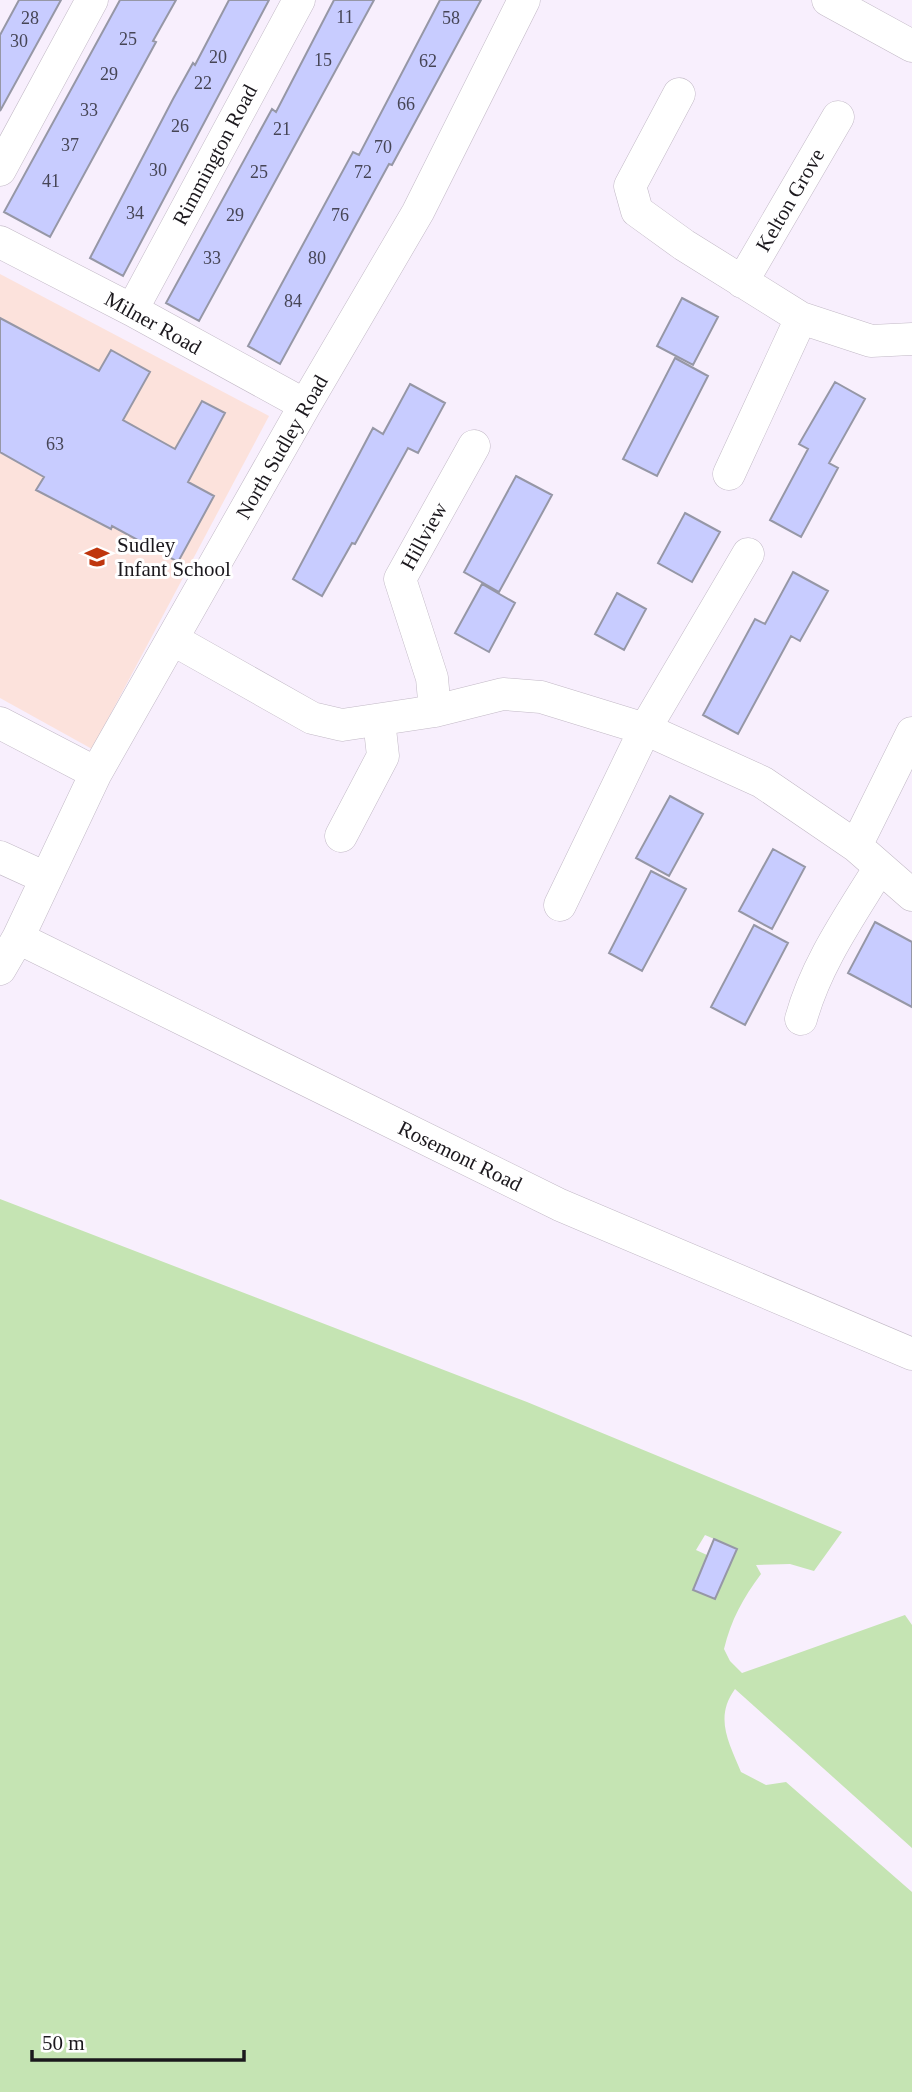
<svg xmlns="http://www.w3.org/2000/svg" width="912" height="2092" viewBox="0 0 912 2092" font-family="Georgia,serif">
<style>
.education{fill:#fce2dc}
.green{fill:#c5e4b3;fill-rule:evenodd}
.building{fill:#c8ccff;stroke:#9697a6;stroke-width:2}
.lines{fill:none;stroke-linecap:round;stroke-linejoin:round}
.minor-casing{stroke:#c2b9c6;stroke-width:33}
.minor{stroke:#fff;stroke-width:32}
.labels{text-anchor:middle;stroke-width:6;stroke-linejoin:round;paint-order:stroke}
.number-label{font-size:18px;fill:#464556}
.street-label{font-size:21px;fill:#1b181d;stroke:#fff}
.poi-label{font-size:21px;fill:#1b181d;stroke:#fff;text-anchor:start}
</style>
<rect width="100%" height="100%" fill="#f8effd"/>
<path class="education" d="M0,274L269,416L92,749L0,698Z"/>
<path class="green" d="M0,1199L527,1402L842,1532L814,1571L790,1564L756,1565L761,1574C743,1598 731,1620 724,1649L730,1661L742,1673L905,1615L912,1625V1848L735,1689C714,1718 729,1742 741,1772L766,1785L786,1782L912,1892V2092H0ZM705,1535L737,1549L715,1599L693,1590L707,1555L696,1550Z"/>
<path class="building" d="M19,0H61L0,111V35Z
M120,0H176L153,41L156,42L50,237L4,212Z
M229,0H269L123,276L90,258L173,99L193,63L195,65Z
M334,0H374L199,321L166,303L272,109L276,112Z
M440,0H481L392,165L389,164L280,364L248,346L353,152L359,155Z
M682,298L718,317L693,365L657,346Z
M0,318L99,371L111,350L150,372L123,420L175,449L202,401L225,413L188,482L214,496L178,562L112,526L111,529L36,490L44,477L0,452Z
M675,358L708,376L657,476L623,459Z
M835,382L865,399L829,463L838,468L801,537L770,520L808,449L799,444Z
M410,384L445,403L418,453L408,448L355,544L352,543L322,596L293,579L373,428L383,434Z
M516,476L552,495L499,592L464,572Z
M685,513L720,532L692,582L658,563Z
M793,572L828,591L800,641L791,636L738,734L703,715L755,619L765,624Z
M482,584L515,603L489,652L455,633Z
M617,593L646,609L624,650L595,634Z
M670,796L703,814L669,876L636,858Z
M773,849L805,867L772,929L739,911Z
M651,871L686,889L642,971L609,953Z
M875,922L912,942V1007L848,973Z
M754,925L788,943L745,1025L711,1007Z
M714,1539L737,1549L715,1599L693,1590Z"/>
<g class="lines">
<g class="minor-casing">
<path id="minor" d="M828,0L912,46
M679,94L630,186L637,211L684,245L801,318L871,341L912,339
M0,170L92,0
M0,242L132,310L305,405
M742,282L838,117
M132,310L299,0
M729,474L801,318
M172,639L312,718L342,725L435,711L503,694L541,697L645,729L762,782L856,846L912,895
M435,711L432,678L400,579L474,446
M0,723L96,773
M341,836L383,756L379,720
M856,846L912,733
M0,857L46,878
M560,905L645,729L748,554
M18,938L560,1205L912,1354
M0,969L18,938L96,773L305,405L418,212L524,0
M801,1019C816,964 850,916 880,867"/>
</g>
<use href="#minor" class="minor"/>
</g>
<defs>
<g id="school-bare" transform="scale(1.89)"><path d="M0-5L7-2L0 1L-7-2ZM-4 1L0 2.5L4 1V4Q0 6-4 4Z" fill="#bf360e" stroke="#fff" stroke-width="2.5" paint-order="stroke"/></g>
</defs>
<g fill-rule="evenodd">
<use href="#school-bare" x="97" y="557"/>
</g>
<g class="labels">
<g class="number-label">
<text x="345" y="23">11</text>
<text x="30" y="24">28</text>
<text x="451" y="24">58</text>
<text x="128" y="45">25</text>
<text x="19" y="47">30</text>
<text x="218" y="63">20</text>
<text x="323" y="66">15</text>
<text x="428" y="67">62</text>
<text x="109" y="80">29</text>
<text x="203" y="89">22</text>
<text x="406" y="110">66</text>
<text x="89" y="116">33</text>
<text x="180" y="132">26</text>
<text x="282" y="135">21</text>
<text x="70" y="151">37</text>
<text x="383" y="153">70</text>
<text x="158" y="176">30</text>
<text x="259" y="178">25</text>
<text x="363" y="178">72</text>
<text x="51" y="187">41</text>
<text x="135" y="219">34</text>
<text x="235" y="221">29</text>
<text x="340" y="221">76</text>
<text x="212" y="264">33</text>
<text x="317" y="264">80</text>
<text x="293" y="307">84</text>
<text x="55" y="450">63</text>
</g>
<g class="street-label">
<text transform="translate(215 155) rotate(-62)" y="7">Rimmington Road</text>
<text transform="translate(790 200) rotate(-60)" y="7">Kelton Grove</text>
<text transform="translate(153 323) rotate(29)" y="7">Milner Road</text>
<text transform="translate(282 447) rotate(-60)" y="7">North Sudley Road</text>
<text transform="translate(424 536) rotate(-61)" y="7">Hillview</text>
<text transform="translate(460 1156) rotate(26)" y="7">Rosemont Road</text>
</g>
<g class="poi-label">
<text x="117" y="552">Sudley<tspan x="117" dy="24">Infant School</tspan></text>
</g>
</g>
<path d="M32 2050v10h212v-10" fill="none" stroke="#1b181d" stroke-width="3.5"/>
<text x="42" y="2050" font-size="21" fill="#1b181d" stroke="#ffffff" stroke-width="5" paint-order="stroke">50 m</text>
</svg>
